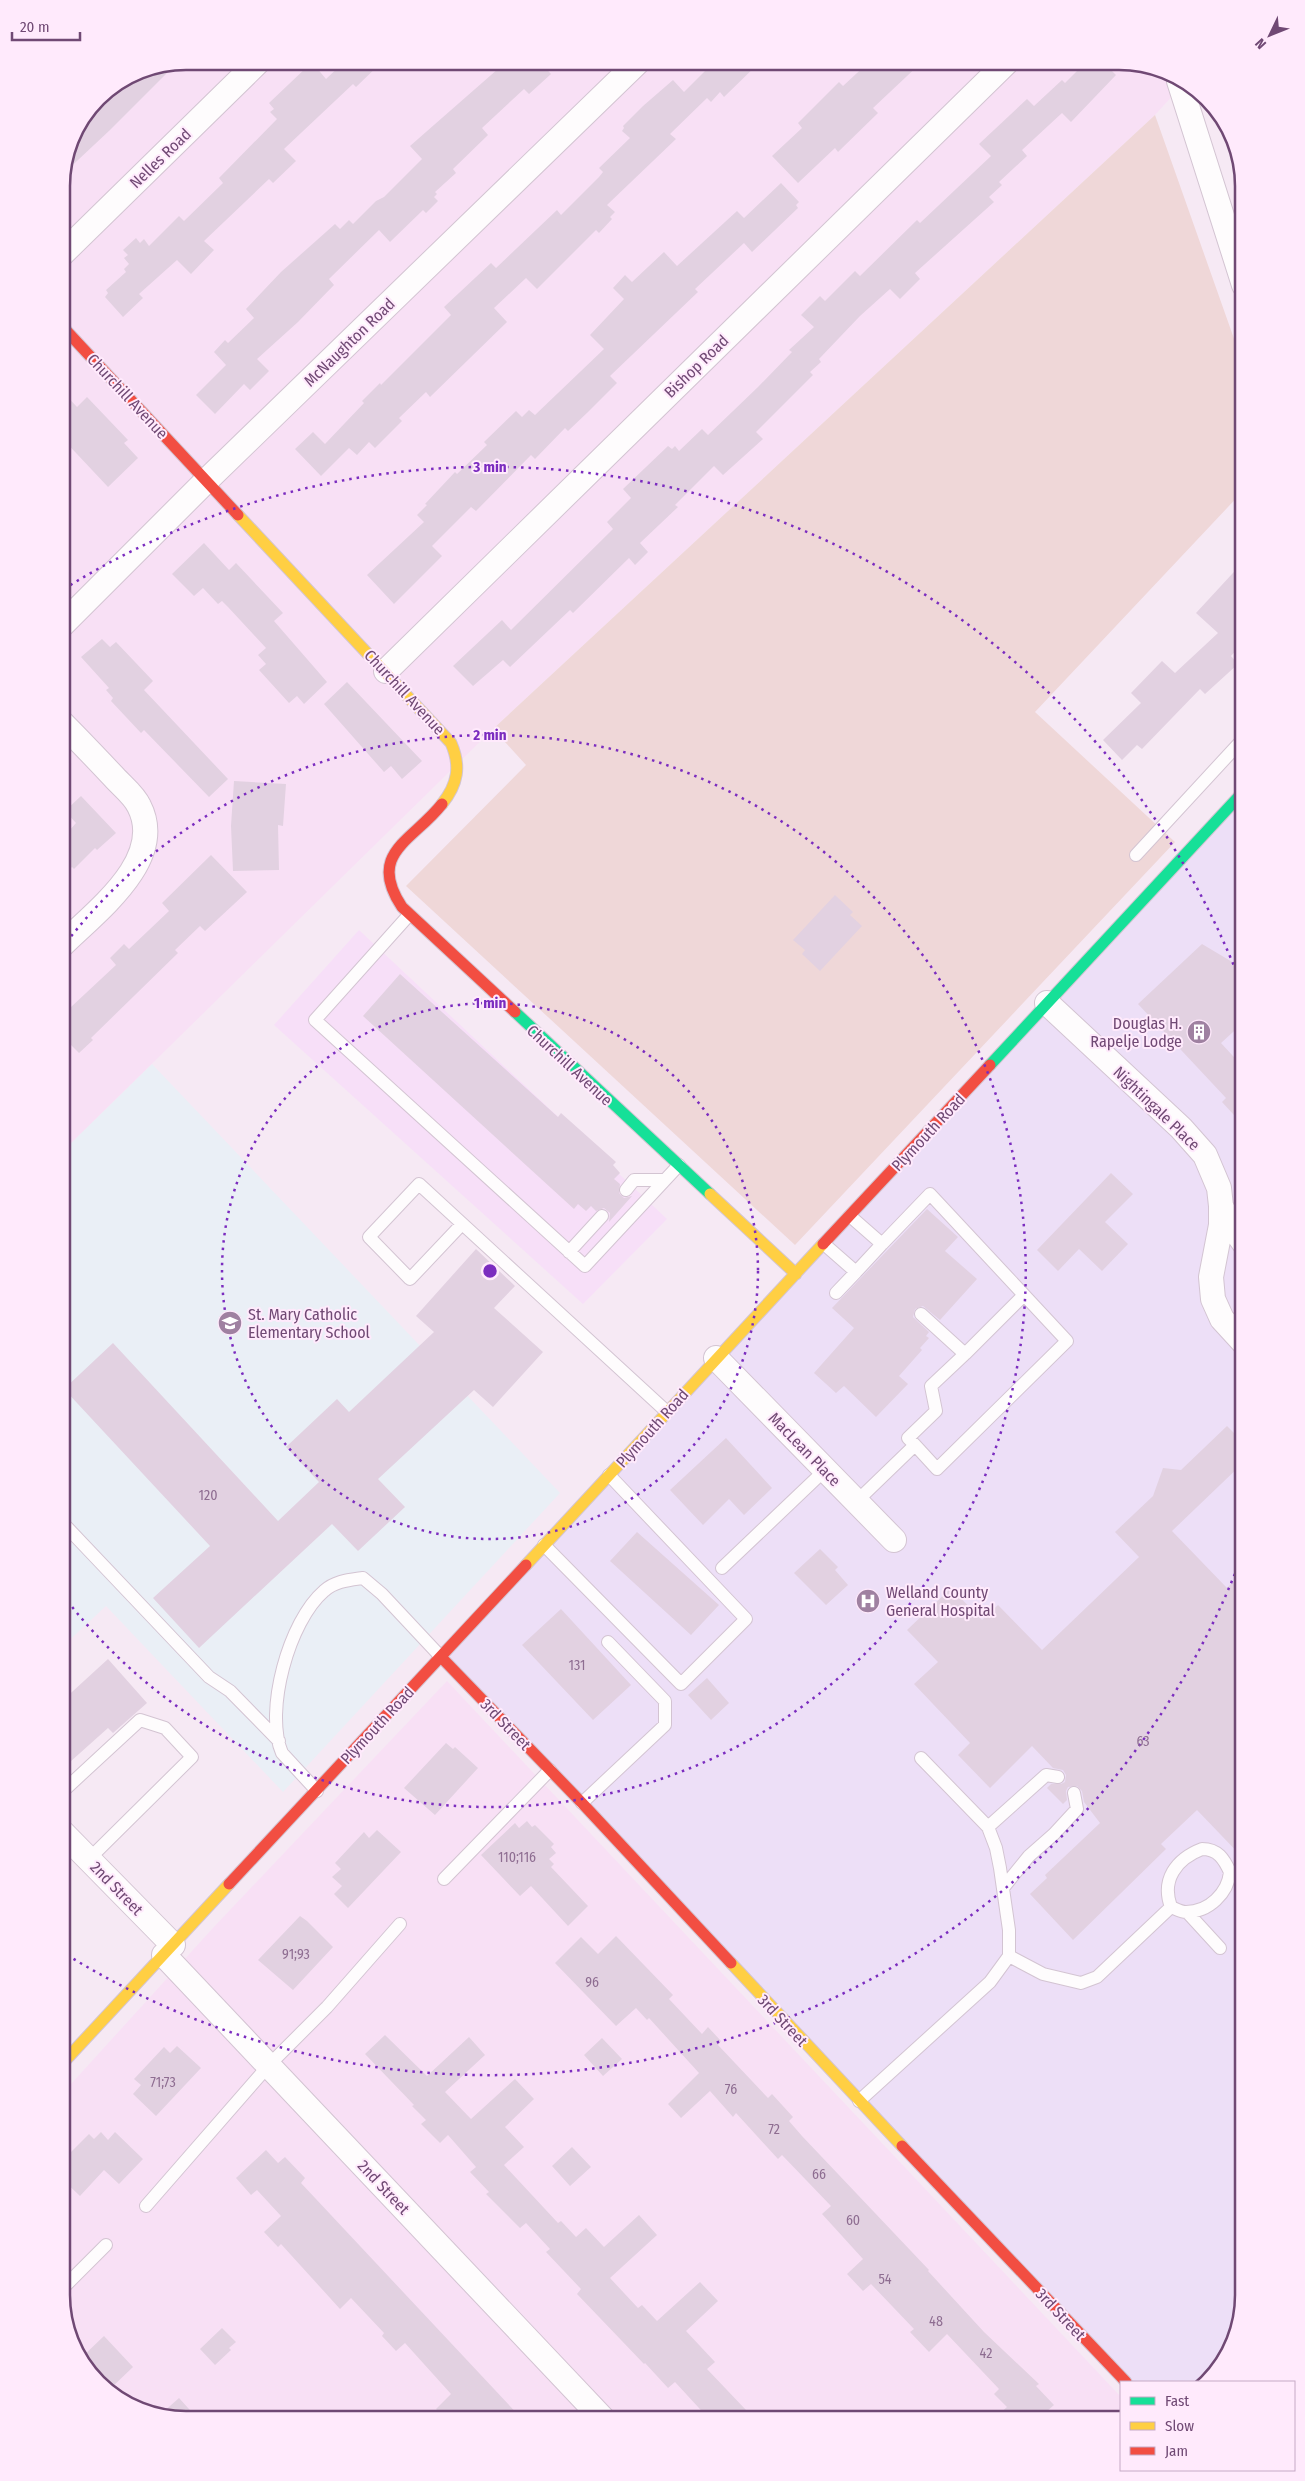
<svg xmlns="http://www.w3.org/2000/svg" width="1305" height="2481" viewBox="0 0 1305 2481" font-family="'Fira Sans Condensed',sans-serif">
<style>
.residential{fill:#f8e0f5}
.commercial{fill:#f7dff8}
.education{fill:#eaeff6}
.medical{fill:#eddff7}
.green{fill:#efd7d8}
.building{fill:#e2d1e1}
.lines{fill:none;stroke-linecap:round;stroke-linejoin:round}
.lane-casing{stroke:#d3c4d2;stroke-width:14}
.street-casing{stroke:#d3c4d2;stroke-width:26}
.fast-casing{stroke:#d3c5d2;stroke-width:13}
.slow-casing{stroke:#d3c5d2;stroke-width:13}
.jam-casing{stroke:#d3c5d2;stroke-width:13}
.lane{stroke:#fefcfd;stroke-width:12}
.street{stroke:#fefcfd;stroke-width:24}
.fast{stroke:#16e098;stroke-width:11}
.slow{stroke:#ffcf43;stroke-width:11}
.jam{stroke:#f24e42;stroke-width:11}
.ring{fill:none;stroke:#7b2cbf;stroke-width:2.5;stroke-dasharray:2.5 5}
.labels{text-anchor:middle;stroke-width:4;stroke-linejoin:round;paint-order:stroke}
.number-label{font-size:14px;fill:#8e6d91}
.street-label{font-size:16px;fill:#704974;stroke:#ffeafc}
.poi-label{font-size:16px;fill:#704974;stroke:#ffeafc;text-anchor:start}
.rim{fill:none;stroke:#704974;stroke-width:2.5}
.centre{fill:#7b2cbf;stroke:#ffeafc;stroke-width:2.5}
.ring-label{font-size:15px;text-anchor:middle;font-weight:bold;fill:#7b2cbf;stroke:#ffeafc;stroke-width:4;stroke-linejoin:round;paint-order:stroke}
</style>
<rect width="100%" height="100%" fill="#f6e9f4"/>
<path class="residential" d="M187,61L1127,62L1184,83L1155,115L493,729L61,1153L62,179L71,138L98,98L139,71Z
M447,1681L1121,2397V2419H179L117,2398L71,2343L61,2294V2095L212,1929Z"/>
<path class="commercial" d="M359,930L667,1219L583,1304L274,1025Z"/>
<path class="education" d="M152,1064L560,1493L283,1792L106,1606L61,1648V1153Z"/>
<path class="medical" d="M1244,791V2295L1222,2364L1201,2382H1126L441,1657Z"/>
<path class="green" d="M1155,115L1244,367V490L1035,712L1175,842L795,1245L406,886L526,765L493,729Z"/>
<path class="building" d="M345,61H383L356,87L353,84L284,149L296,161L273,183L269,179L204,241L214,250L191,274L177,260L139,294L143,298L123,317L105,297L108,293L106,290L126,272L124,269L129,264L124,258L128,255L123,250L136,238L140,243L144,239L149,246L179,216L184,221L223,183L219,178L277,119L270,112L274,109L269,103L309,65L313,69L316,67L326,79Z
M507,61H539L551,74L529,94L524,89L482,128L488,135L453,169L456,173L435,192L437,194L434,197L438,201L426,213L423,210L390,242L379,230L329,279L334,285L298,322L257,359L269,371L250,390L244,384L215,414L196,395L226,365L214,352L225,340L228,343L254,318L246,309L281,272L335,224L340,229L349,220L353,224L376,201L384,197L422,159L410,146Z
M715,61H761L724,97L720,92L711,102L707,98L670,134L676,139L607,205L615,212L610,217L612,219L599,233L596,230L537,289L526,278L494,308L507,322L430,397L426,392L399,418L402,421L375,448L369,442L357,455L349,448L321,476L295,449L313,432L325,444L364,403L362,401L380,383L381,385L451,315L444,307L491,263L496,268L557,210L561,215L599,177L603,172L599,168L630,138L622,131L624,128L623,126L643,106L673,80L684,92Z
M870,61H923L873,108L878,113L838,152L835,148L798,183L772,156L802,128L798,123L839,82L843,86Z
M1086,62H1103L1116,75L1071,122L1062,113L1022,150L1027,156L999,182L1002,185L989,197L994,202L915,273L920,279L900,299L890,289L860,316L819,359L821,362L810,372L813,375L756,432L763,439L723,475L714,466L675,505L678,507L640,543L648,552L635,565L629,558L573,613L570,610L510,667L503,660L473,686L453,666L502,620L511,630L613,529L607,522L631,498L623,489L668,446L672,449L675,446L679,451L702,429L708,435L758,387L792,352L789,350L814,327L801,315L820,296L825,301L855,271L860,276L917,220L920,223L991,156L979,144L1027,99L1034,106L1062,80L1065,83Z
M177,63L110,130L62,175L71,138L98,98L139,71Z
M781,183L799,202L796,205L798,208L752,252L744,243L695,289L698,292L610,376L617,383L588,412L568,431L565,428L535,459L531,455L476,511L471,507L432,546L442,556L394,604L367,575L424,522L417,515L427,505L425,504L455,472L457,474L487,445L484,442L516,411L522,417L529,410L535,415L604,349L590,335L624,299L613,288L625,275L632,282L664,252L677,266L737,211L744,218Z
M61,390L77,407L87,397L128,440L124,443L138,458L108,487L61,437Z
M204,543L229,570L236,563L283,613L274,621L327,682L304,704L297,696L289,703L259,670L266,664L258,655L266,648L228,607L222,601L218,604L203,588L194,596L172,574Z
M1244,561V642L1231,656L1238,664L1205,694L1200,689L1142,749L1137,745L1122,760L1103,740L1141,703L1131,693L1162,661L1175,673L1218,633L1196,613Z
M102,639L110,647L116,642L153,681L144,690L228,779L209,797L144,730L141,733L111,701L113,698L106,690L109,688L81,657Z
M347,682L422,761L402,779L391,766L384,772L324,704Z
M234,781L286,784L283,826L278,825L279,870L233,871L231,826Z
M81,796L116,833L97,850L95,848L74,869L72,867L61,877V840L76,823L65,811Z
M211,855L247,892L205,931L200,926L175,950L178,953L91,1038L93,1040L79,1053L61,1035V998L71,1007L116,965L110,958L124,944L129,949L169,911L162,903Z
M835,895L853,912L850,915L862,926L820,971L802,954L805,950L793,940Z
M1202,944L1244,969V1022L1221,1043L1244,1068V1126L1222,1102L1226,1098L1138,1004Z
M400,974L558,1117L561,1113L616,1162L613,1165L620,1173L614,1179L620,1184L619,1193L624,1198L632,1196L609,1222L610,1213L604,1208L596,1211L591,1206L586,1211L578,1204L574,1209L363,1016Z
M1111,1173L1133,1194L1105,1222L1128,1244L1102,1271L1079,1249L1058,1271L1037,1250Z
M927,1209L958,1237L945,1251L977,1279L940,1320L923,1306L915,1309L913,1317L929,1332L926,1336L929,1338L920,1348L922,1350L899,1376L908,1384L876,1417L844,1386L836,1393L814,1373L854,1328L832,1308Z
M476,1249L515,1286L494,1308L543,1352L493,1407L474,1390L378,1479L405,1507L358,1551L332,1524L199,1648L153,1598L210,1546L64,1389L113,1343L278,1521L319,1482L286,1447L337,1399L349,1412L434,1332L416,1316Z
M1227,1426L1244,1443V1462L1172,1531L1227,1588L1244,1571V1859L1197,1810L1161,1844L1166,1849L1073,1940L1030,1894L1047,1878L1045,1875L1100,1823L1084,1802L1082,1791L1077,1786L1068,1787L1066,1791L1067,1800L1063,1804L1047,1788L1051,1784H1061L1065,1782L1066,1775L1063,1770L1053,1768L1032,1746L990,1788L958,1755L970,1743L914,1684L938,1662L907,1630L951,1588L982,1620L998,1605L1042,1650L1139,1557L1115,1532L1153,1496L1163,1468L1181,1470Z
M726,1438L772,1488L744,1515L729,1499L703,1525L670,1490Z
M637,1532L719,1605L691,1635L610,1561Z
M820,1549L838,1567L835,1570L848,1585L826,1605L794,1573Z
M561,1609L631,1685L593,1720L522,1645Z
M108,1659L147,1703L113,1733L108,1728L61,1770V1702Z
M707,1678L729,1703L711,1720L688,1695Z
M446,1743L453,1749L455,1747L478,1768L435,1815L404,1788Z
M527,1821L532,1827L535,1825L554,1844L551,1847L556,1853L549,1859L554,1864L551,1867L588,1906L568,1926L531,1886L520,1896L481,1855L515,1823L519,1828Z
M377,1830L401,1852L348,1908L334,1894L342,1886L332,1877L341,1869L335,1863L364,1832L369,1838Z
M300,1916L307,1921L333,1947L293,1990L258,1960Z
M616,1936L673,1995L669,1999L702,2034L708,2027L721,2041L718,2045L768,2098L772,2094L793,2117L789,2121L802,2136L929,2270L928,2271L984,2332L1039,2384L1036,2386L1054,2405L1037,2420H992L1007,2407L994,2394L999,2389L947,2334L929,2352L910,2332L914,2329L871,2284L863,2291L847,2274L863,2259L822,2214L831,2206L782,2155L778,2159L736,2113L733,2117L710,2091L681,2118L668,2104L699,2073L649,2018L647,2020L636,2008L616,2026L555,1963L581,1937L598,1954Z
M385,2035L427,2076L469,2037L485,2055L445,2092L471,2119L515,2079L534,2099L505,2127L524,2147L504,2165L558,2223L561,2221L576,2237L586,2228L604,2247L639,2215L657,2235L610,2278L638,2308L642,2305L657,2321L700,2282L718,2301L686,2331L715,2362L707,2369L746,2410L736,2420H710L675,2382L668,2388L645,2363L644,2364L577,2294L581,2289L546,2252L550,2249L526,2223L520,2228L486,2194L489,2192L470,2172L476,2167L448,2135L440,2143L421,2124L426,2120L412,2106L414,2105L365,2054Z
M602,2038L622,2059L603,2076L584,2055Z
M177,2046L201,2068L156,2116L133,2094L141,2085L134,2079L164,2047L170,2053Z
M101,2132L108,2140L115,2132L143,2159L119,2184L104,2170L80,2196L61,2178V2162L89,2134L94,2139Z
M572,2147L591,2167L570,2186L552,2166Z
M266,2150L278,2163L285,2157L305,2178L301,2183L523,2420H447L436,2409L451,2394L405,2343L396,2351L382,2336L384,2333L351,2298L340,2309L281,2244L278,2247L264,2232L281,2216L257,2190L251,2195L236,2178Z
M222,2328L236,2342L229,2348L231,2350L215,2365L200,2349Z
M104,2336L133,2367L109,2390L82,2357Z
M179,2398L199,2420H179L161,2414Z"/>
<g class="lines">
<g class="lane-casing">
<path id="lane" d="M1136,855L1244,738
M409,915L315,1020L585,1266L679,1165
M626,1190L634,1180H665
M462,1224L410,1279L369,1237L419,1184L667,1412
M824,1244L856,1272L882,1244L850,1216
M569,1252L602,1216
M836,1293L856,1272
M965,1354L1024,1295
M915,1445L908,1438L936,1411L931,1386L965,1354L921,1314
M856,1502L915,1445L937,1469L1067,1341L930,1194L882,1244
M61,1521L209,1677L230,1691L279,1741
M544,1545L681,1684L746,1619L609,1475
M722,1568L825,1470
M317,1791L282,1753C264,1711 289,1621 324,1591C335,1581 349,1580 363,1578L382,1594L441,1657
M61,1793L140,1720L165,1728L192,1757L89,1859
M582,1803L665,1725V1701L608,1642
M988,1827L1046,1775L1058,1777
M1202,1849C1218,1849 1224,1859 1230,1872C1228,1893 1209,1912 1186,1912C1181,1912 1176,1909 1171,1907C1161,1880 1176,1859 1202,1849Z
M444,1879L550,1770
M1003,1888L1029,1856L1054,1834L1077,1809L1074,1793
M1187,1912L1220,1948
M1009,1956L1043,1974L1081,1983L1097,1977L1171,1907
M859,2101L990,1982L1009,1956V1930L1000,1868L996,1848L988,1827L921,1758
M146,2206L269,2065L327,2007L400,1924
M61,2290L106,2245"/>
</g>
<g class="street-casing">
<path id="street" d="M1179,81L1244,285
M61,255L259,61
M61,626L207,480L639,61
M386,671L1007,62
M61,946C95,912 167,860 139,806C134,795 122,786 114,777C97,759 79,740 61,722
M1047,1003L1181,1128L1205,1155L1219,1188L1221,1206V1225L1211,1277L1213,1299L1222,1319L1244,1343
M1221,1206L1229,1222L1244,1243
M716,1358L894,1540
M61,1831L173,1945
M164,1955L604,2420"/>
</g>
<g class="fast-casing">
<path id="fast" d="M515,1012L710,1194
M990,1065L1244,791"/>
</g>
<g class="slow-casing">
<path id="slow" d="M238,515L451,743C461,766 458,784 442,804
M710,1194L796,1274
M526,1565L823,1244
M731,1963L902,2146
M61,2065L229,1884"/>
</g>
<g class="jam-casing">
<path id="jam" d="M61,325L238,515
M442,804C413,841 366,853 402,907L515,1012
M823,1244L990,1065
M441,1657L582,1803L731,1963
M229,1884L526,1565
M902,2146L1126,2382"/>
</g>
<use href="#lane" class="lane"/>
<use href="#street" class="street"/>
<use href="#fast" class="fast"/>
<use href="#slow" class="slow"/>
<use href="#jam" class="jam"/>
</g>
<g class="ring">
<circle cx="490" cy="1271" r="268"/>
<path d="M62 948A536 536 0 1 1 62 1594"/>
<path d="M1243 1553A804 804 0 0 1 64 1953M64 589A804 804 0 0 1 1243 989"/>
</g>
<defs>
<g id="building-disc" transform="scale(1.25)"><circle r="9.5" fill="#9f81a1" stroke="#ffeafc"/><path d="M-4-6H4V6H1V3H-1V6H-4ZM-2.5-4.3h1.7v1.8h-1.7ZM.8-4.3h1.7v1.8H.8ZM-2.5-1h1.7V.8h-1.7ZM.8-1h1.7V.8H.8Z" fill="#fff"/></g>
<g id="school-disc" transform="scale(1.25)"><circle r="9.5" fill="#9f81a1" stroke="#ffeafc"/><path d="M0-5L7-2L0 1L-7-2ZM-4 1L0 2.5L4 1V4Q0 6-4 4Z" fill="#fff"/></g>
<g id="hospital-disc" transform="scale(1.25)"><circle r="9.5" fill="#9f81a1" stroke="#ffeafc"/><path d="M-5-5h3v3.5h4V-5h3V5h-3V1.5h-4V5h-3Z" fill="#fff"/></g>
</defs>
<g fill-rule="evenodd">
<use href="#building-disc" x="1199" y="1032"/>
<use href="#school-disc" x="230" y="1323"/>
<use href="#hospital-disc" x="868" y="1601"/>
</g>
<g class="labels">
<g class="number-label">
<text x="208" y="1500">120</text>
<text x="577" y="1670">131</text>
<text x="1143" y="1746">63</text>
<text x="517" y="1862">110;116</text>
<text x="296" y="1959">91;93</text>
<text x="592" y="1987">96</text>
<text x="163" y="2087">71;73</text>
<text x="731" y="2094">76</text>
<text x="774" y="2134">72</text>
<text x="819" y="2179">66</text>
<text x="853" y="2225">60</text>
<text x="885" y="2284">54</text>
<text x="936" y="2326">48</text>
<text x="986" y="2358">42</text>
</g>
<g class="street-label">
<text transform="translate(160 158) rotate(-44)" y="6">Nelles Road</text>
<text transform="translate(349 342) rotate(-44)" y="6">McNaughton Road</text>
<text transform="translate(696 366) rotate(-44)" y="6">Bishop Road</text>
<text transform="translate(128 396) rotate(47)" y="6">Churchill Avenue</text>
<text transform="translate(405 692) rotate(47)" y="6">Churchill Avenue</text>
<text transform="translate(570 1065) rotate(43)" y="6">Churchill Avenue</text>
<text transform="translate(1157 1108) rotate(44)" y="6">Nightingale Place</text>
<text transform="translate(928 1132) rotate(-47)" y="6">Plymouth Road</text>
<text transform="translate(652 1428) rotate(-48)" y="6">Plymouth Road</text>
<text transform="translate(805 1449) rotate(46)" y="6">MacLean Place</text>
<text transform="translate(506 1724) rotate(46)" y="6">3rd Street</text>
<text transform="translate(377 1725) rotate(-47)" y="6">Plymouth Road</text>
<text transform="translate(117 1888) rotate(46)" y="6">2nd Street</text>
<text transform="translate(783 2020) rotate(47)" y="6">3rd Street</text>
<text transform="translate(384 2187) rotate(47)" y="6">2nd Street</text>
<text transform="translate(1061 2314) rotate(47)" y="6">3rd Street</text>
</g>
<g class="poi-label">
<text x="1182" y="1029" text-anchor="end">Douglas H.<tspan x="1182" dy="18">Rapelje Lodge</tspan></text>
<text x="248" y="1320">St. Mary Catholic<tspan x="248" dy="18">Elementary School</tspan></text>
<text x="886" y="1598">Welland County<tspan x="886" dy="18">General Hospital</tspan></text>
</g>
</g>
<path d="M0 0H1305V2481H0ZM186 70H1119A116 116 0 0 1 1235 186V2295A116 116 0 0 1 1119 2411H186A116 116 0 0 1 70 2295V186A116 116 0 0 1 186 70Z" fill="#ffeafc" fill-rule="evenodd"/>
<path class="rim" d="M186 70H1119A116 116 0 0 1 1235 186V2295A116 116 0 0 1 1119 2411H186A116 116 0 0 1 70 2295V186A116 116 0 0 1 186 70Z"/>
<circle cx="490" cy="1271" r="8" class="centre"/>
<g class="ring-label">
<text x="490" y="472">3 min</text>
<text x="490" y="740">2 min</text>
<text x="490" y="1008">1 min</text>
</g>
<rect x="1120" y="2381" width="175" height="90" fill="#ffeafc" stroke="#c6aac6"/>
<rect x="1130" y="2397" width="25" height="8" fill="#16e098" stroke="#c6aac6"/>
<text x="1165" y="2406" font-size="15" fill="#704974">Fast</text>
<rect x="1130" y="2422" width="25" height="8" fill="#ffcf43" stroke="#c6aac6"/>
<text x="1165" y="2431" font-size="15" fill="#704974">Slow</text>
<rect x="1130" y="2447" width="25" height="8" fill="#f24e42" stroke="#c6aac6"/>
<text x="1165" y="2456" font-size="15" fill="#704974">Jam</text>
<g transform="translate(1270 35) rotate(227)" stroke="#ffeafc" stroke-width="4" paint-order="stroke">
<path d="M0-4L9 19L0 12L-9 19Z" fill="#704974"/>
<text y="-8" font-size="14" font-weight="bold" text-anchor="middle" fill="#704974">N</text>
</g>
<path d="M12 32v8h68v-8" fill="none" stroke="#704974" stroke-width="2.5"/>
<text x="20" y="32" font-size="15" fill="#704974" stroke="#ffeafc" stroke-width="4" paint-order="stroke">20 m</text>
</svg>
